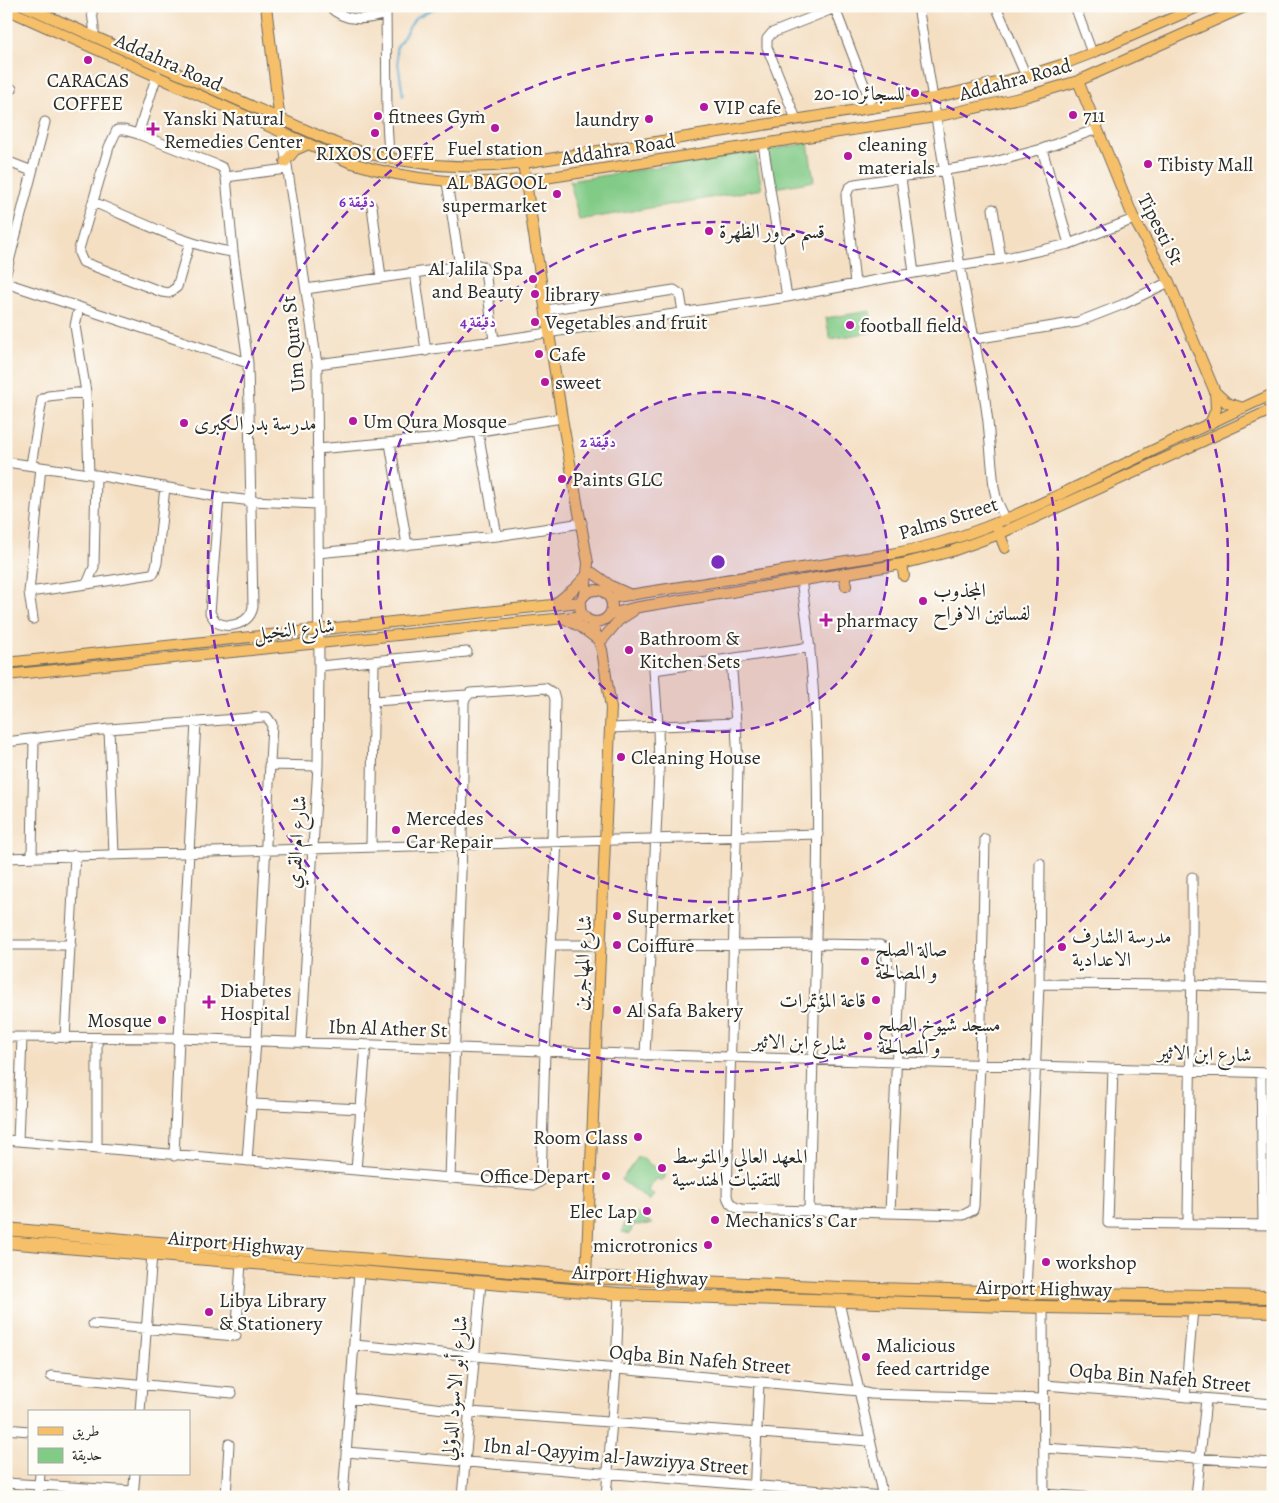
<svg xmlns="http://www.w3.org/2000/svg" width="1279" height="1503" viewBox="0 0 1279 1503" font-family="Alegreya,Amiri,serif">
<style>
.green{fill:#82cb87;stroke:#567b59}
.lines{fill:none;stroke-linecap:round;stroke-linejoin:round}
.stream{stroke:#53a5ce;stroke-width:2}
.minor-casing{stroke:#716a60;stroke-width:11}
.major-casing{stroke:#716a60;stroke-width:12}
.highway-casing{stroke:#716a60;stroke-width:14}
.minor{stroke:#fff;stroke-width:9}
.major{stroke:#f6c06b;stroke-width:10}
.highway{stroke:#f6c06b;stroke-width:12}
.ring{fill:none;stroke:#7b2cbf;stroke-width:2.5;stroke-dasharray:9 6}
.poi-dot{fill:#b5179e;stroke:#fdfcf7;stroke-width:2}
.labels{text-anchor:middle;stroke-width:4.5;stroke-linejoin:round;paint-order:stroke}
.street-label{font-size:20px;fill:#2b2b2b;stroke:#fdfcf7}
.poi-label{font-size:20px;fill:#2b2b2b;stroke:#fdfcf7;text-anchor:start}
.centre{fill:#7b2cbf;stroke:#fdfcf7;stroke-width:2.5}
.ring-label{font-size:15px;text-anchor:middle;font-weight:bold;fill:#7b2cbf;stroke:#fdfcf7;stroke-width:4.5;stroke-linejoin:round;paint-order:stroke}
</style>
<rect width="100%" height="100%" fill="#fdfcf7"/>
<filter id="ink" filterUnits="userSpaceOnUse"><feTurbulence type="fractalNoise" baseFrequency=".02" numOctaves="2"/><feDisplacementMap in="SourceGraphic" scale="10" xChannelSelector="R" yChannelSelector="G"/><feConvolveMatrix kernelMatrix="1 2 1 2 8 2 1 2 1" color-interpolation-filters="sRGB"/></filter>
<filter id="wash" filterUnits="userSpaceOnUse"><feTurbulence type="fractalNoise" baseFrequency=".0096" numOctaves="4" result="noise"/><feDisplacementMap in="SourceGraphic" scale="20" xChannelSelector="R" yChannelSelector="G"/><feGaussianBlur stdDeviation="1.12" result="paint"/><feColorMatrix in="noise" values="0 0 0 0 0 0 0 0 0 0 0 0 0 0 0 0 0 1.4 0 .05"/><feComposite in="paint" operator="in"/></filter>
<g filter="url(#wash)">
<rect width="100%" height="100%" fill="#f4dfc3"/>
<path class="green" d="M808,143L814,181L774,188L768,150Z
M755,151L762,189L579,220L570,181Z
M870,311L873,332L830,339L826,318Z
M639,1156L666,1176L662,1181L656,1178L648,1190L654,1195L649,1201L621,1180Z
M636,1213L653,1224L633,1225L630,1234L622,1232L626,1217L633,1219Z"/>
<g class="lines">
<path class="stream" d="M403,96L396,49L415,18L439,6"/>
</g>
</g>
<g filter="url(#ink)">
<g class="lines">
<g class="minor-casing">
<path id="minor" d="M91,6L94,27V36
M329,6C345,23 366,20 386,14
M386,6L387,120L389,157
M834,6L873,108
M918,6L960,266L983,385L988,422L994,488L997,501L1006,520
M996,6L1026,76
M1075,6L1092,53
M6,87L12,89
M796,119L767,47V39L772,33L840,6
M282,132L317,364L319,666L318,766L301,1043
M138,134L157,75
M763,144L787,297
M1042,149L1069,244
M6,161L32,171
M226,177L286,169
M901,178L914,273
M447,182L460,267
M93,202C135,219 188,247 233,252
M372,206L381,278
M993,209L1001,259
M190,242L177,287L169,293L162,292L83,262L79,253V249L109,147L117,130H124L138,134L217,165L223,168L226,177L233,252L248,363L253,607C250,623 230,630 216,622L210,613L219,497
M6,273L45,122
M415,273L426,351
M6,283L248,363
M855,284L846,196L849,188L855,184L991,163L1042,149L1097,129
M306,289L475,264L482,266L485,270L494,341
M79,307L75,326L86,392L89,474
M546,310L674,290L680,294L683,312
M974,339L1078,322L1124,304L1169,282
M317,364L494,341L787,297L914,273L1001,259L1069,244L1134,219
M478,432L497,536
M390,443L407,545
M317,449L430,439L562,418
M6,462L96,475L219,497L252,501L317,504
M31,465L42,399L48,396L86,392
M317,553L497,536L582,523
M801,580C820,701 819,817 816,939C814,1029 811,1120 809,1211
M87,584L151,574L154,573L157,563L165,487
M29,592L87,584L94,567L96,475
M33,619L29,592L41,467
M319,666L467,652
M374,701L467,695
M736,723L738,767L727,1196C729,1204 734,1208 742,1209L963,1215L973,1210L974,1206L980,1064L985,839
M610,728L736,723L731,659
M109,729L114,854
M6,742L109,729L263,717H267L272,724L256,1041L247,1161
M269,765L318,766
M371,847L374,662
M32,857L34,739
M6,858L818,834
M6,945H71
M551,945H601
M651,946L816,944L880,945L886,948L888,970L898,974L900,980L890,1213
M1039,984L1193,985L1273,988
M6,1037L179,1038L596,1053L1273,1073
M65,1038L75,855
M645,1055L659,773L658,726L654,670L810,647
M1113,1068L1108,1223L1273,1225
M1261,1073L1263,1225
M252,1104L362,1109
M6,1140L356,1170L366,1045
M18,1141L22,1038
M97,1148V1038
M174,1156L179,1038L196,722
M356,1170L535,1185L541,1181L545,1051L557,841
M450,1179L462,844L464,702L465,699L470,693L545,688L553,693L555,699L552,841
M1188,1224C1189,1109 1193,993 1192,877
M1026,1293L1039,984L1040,863
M839,1302L883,1497
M1043,1307L1044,1497
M93,1324L236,1336
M237,1326L241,1262
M354,1345L859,1391L870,1394L1044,1399
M51,1376L232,1393
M1045,1385L1273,1404
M1185,1397L1193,1309
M350,1398L470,1412L870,1441
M140,1412L152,1254
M6,1429L29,1431
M1044,1448L1273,1463
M346,1452L883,1496
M6,1483L39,1485L40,1474
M1044,1494L1085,1497
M38,1497L39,1485L133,1491
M133,1497L135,1474
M226,1497L229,1444
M343,1497L359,1272
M462,1497L481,1282
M606,1497L616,1369L619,1294
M754,1497L759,1382
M1196,1497L1206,1399"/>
</g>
<g class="major-casing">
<path id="major" d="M25,6L342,146C400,164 463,171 523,163L933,98L1026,76L1061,65L1092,53L1200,6
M266,6L280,122
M6,9L349,162C416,183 476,186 545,178L935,117L1024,97L1078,81L1247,6
M1078,81L1134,219L1169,282L1215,392L1216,409L1210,424
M285,162L295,150L309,144
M523,163L562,418L588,563L585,595
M1215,392L1227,403L1243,408
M998,530L1005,548
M902,564L904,576
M593,573L611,586L631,595
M844,573L846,586
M580 606a16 16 0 1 1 32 0a16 16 0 1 1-32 0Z
M610,598L891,554C960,542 1013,517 1076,487C1142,456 1207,424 1273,394
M555,604L575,588L587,575
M611,614L633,608L902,564L952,551L999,534L1273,409
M565,619L581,627L597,639
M603,639L619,620L633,611
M6,663L581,602
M6,675L584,616
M586,1277L610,728L611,708L602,650L591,621"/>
</g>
<g class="highway-casing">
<path id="highway" d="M6,1229L146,1242L586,1277L840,1288L1026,1293L1273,1297
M6,1242L619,1294L1043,1307L1273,1311"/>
</g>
<use href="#minor" class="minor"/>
<use href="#major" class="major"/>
<use href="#highway" class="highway"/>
</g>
</g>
<circle cx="718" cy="562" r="170" fill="#7b2cbf" fill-opacity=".12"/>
<g class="ring">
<circle cx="718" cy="562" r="170"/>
<circle cx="718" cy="562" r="340"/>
<circle cx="718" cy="562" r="510"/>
</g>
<g class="poi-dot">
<circle cx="88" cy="60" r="5"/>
<circle cx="915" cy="93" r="5"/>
<circle cx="704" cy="107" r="5"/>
<circle cx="1073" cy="115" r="5"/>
<circle cx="378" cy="116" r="5"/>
<circle cx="649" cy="119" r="5"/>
<circle cx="495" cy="128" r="5"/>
<path d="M150.5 121.5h5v5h5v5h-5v5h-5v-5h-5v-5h5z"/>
<circle cx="375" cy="133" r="5"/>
<circle cx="848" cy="156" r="5"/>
<circle cx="1148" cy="164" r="5"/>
<circle cx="557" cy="194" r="5"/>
<circle cx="709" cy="231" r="5"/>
<circle cx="533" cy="279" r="5"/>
<circle cx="535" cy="294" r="5"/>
<circle cx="535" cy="322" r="5"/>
<circle cx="850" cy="325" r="5"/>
<circle cx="539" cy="354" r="5"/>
<circle cx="545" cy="382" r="5"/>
<circle cx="353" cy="421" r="5"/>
<circle cx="184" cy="423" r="5"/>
<circle cx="562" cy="479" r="5"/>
<circle cx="923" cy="601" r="5"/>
<path d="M823.5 612.5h5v5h5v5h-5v5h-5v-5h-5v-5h5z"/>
<circle cx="629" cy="650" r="5"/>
<circle cx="621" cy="757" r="5"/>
<circle cx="396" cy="830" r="5"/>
<circle cx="617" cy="916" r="5"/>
<circle cx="617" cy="945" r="5"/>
<circle cx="1062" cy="947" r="5"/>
<circle cx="865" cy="961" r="5"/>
<circle cx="876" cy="1000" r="5"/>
<path d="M206.5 994.5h5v5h5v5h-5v5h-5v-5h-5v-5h5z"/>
<circle cx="617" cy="1010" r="5"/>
<circle cx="162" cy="1020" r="5"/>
<circle cx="868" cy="1036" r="5"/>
<circle cx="638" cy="1137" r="5"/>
<circle cx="662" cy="1168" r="5"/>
<circle cx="606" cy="1176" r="5"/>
<circle cx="647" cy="1211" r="5"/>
<circle cx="715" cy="1220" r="5"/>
<circle cx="708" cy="1245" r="5"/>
<circle cx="1046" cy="1262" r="5"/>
<circle cx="209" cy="1312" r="5"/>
<circle cx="866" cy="1357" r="5"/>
</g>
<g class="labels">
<g class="street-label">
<text transform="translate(169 62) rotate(24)" y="7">Addahra Road</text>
<text transform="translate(1015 79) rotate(-15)" y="7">Addahra Road</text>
<text transform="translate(618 149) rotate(-9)" y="7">Addahra Road</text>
<text transform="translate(1161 229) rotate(63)" y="7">Tipesti St</text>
<text transform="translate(293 344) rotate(-96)" y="7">Um Qura St</text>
<text transform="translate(948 518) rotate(-17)" y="7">Palms Street</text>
<text transform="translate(294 629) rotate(-6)" y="7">شارع النخيل</text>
<text transform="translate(296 842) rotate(-86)" y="7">شارع ام القري</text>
<text transform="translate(582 963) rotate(-87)" y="7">شارع المهاجرين</text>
<text transform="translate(388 1028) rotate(2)" y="7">Ibn Al Ather St</text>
<text transform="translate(800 1042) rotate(2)" y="7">شارع ابن الاثير</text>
<text transform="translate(1205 1053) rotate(2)" y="7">شارع ابن الاثير</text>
<text transform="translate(236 1243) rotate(5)" y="7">Airport Highway</text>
<text transform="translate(640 1275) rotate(3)" y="7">Airport Highway</text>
<text transform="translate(1044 1288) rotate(1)" y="7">Airport Highway</text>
<text transform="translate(700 1359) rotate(5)" y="7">Oqba Bin Nafeh Street</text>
<text transform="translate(1160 1377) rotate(5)" y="7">Oqba Bin Nafeh Street</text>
<text transform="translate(454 1388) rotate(-85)" y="7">شارع أبو الاسود الدؤلي</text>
<text transform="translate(616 1456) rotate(5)" y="7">Ibn al-Qayyim al-Jawziyya Street</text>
</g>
<g class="poi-label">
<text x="88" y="87" text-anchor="middle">CARACAS<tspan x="88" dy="23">COFFEE</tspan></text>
<text x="905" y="100" text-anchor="end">20-10للسجائر</text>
<text x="714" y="114">VIP cafe</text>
<text x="1083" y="122">711</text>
<text x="388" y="123">fitnees Gym</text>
<text x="164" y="125">Yanski Natural<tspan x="164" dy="23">Remedies Center</tspan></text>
<text x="639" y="126" text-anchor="end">laundry</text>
<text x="858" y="151">cleaning<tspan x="858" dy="23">materials</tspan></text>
<text x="495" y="155" text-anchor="middle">Fuel station</text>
<text x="375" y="160" text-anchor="middle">RIXOS COFFE</text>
<text x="1158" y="171">Tibisty Mall</text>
<text x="547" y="189" text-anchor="end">AL BAGOOL<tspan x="547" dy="23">supermarket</tspan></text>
<text x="719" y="238">قسم مرور الظهرة</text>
<text x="523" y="275" text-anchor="end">Al Jalila Spa<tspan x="523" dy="23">and Beauty</tspan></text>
<text x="545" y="301">library</text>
<text x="545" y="329">Vegetables and fruit</text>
<text x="860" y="332">football field</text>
<text x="549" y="361">Cafe</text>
<text x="555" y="389">sweet</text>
<text x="363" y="428">Um Qura Mosque</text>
<text x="194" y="430">مدرسة بدر الكبرى</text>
<text x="572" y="486">Paints GLC</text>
<text x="933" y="597">المجذوب<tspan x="933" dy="23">لفساتين الافراح</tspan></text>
<text x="836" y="627">pharmacy</text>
<text x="639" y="645">Bathroom &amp;<tspan x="639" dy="23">Kitchen Sets</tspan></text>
<text x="631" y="764">Cleaning House</text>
<text x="406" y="825">Mercedes<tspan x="406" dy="23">Car Repair</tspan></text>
<text x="627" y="923">Supermarket</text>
<text x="1072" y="943">مدرسة الشارف<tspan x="1072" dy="23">الاعدادية</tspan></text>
<text x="627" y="952">Coiffure</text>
<text x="875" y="956">صالة الصلح<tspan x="875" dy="23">و المصالحة</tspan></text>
<text x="220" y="997">Diabetes<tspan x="220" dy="23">Hospital</tspan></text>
<text x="866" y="1007" text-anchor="end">قاعة المؤتمرات</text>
<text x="627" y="1017">Al Safa Bakery</text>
<text x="152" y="1027" text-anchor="end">Mosque</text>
<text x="878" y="1031">مسجد شيوخ الصلح<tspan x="878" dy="23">و المصالحة</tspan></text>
<text x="628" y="1144" text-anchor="end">Room Class</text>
<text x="672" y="1163">المعهد العالي والمتوسط<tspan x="672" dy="23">للتقنيات الهندسية</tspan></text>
<text x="596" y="1183" text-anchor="end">Office Depart.</text>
<text x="637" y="1218" text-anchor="end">Elec Lap</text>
<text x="725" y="1227">Mechanics’s Car</text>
<text x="698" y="1252" text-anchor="end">microtronics</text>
<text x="1056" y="1269">workshop</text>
<text x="219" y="1307">Libya Library<tspan x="219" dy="23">&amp; Stationery</tspan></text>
<text x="876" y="1352">Malicious<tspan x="876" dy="23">feed cartridge</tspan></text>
</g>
</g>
<circle cx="718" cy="562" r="8" class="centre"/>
<g class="ring-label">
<text x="357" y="207">6 دقيقة</text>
<text x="478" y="327">4 دقيقة</text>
<text x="598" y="447">2 دقيقة</text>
</g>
<rect width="1279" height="1503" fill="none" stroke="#fdfcf7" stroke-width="25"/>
<rect x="28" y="1410" width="162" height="65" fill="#fdfcf7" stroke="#a9a8a5"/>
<rect x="38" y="1427" width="25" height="8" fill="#f6c06b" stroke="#a9a8a5"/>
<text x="72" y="1436" font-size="15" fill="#2b2b2b">طريق</text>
<rect x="38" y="1448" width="25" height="15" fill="#82cb87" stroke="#a9a8a5"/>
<text x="72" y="1460" font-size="15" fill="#2b2b2b">حديقة</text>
</svg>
